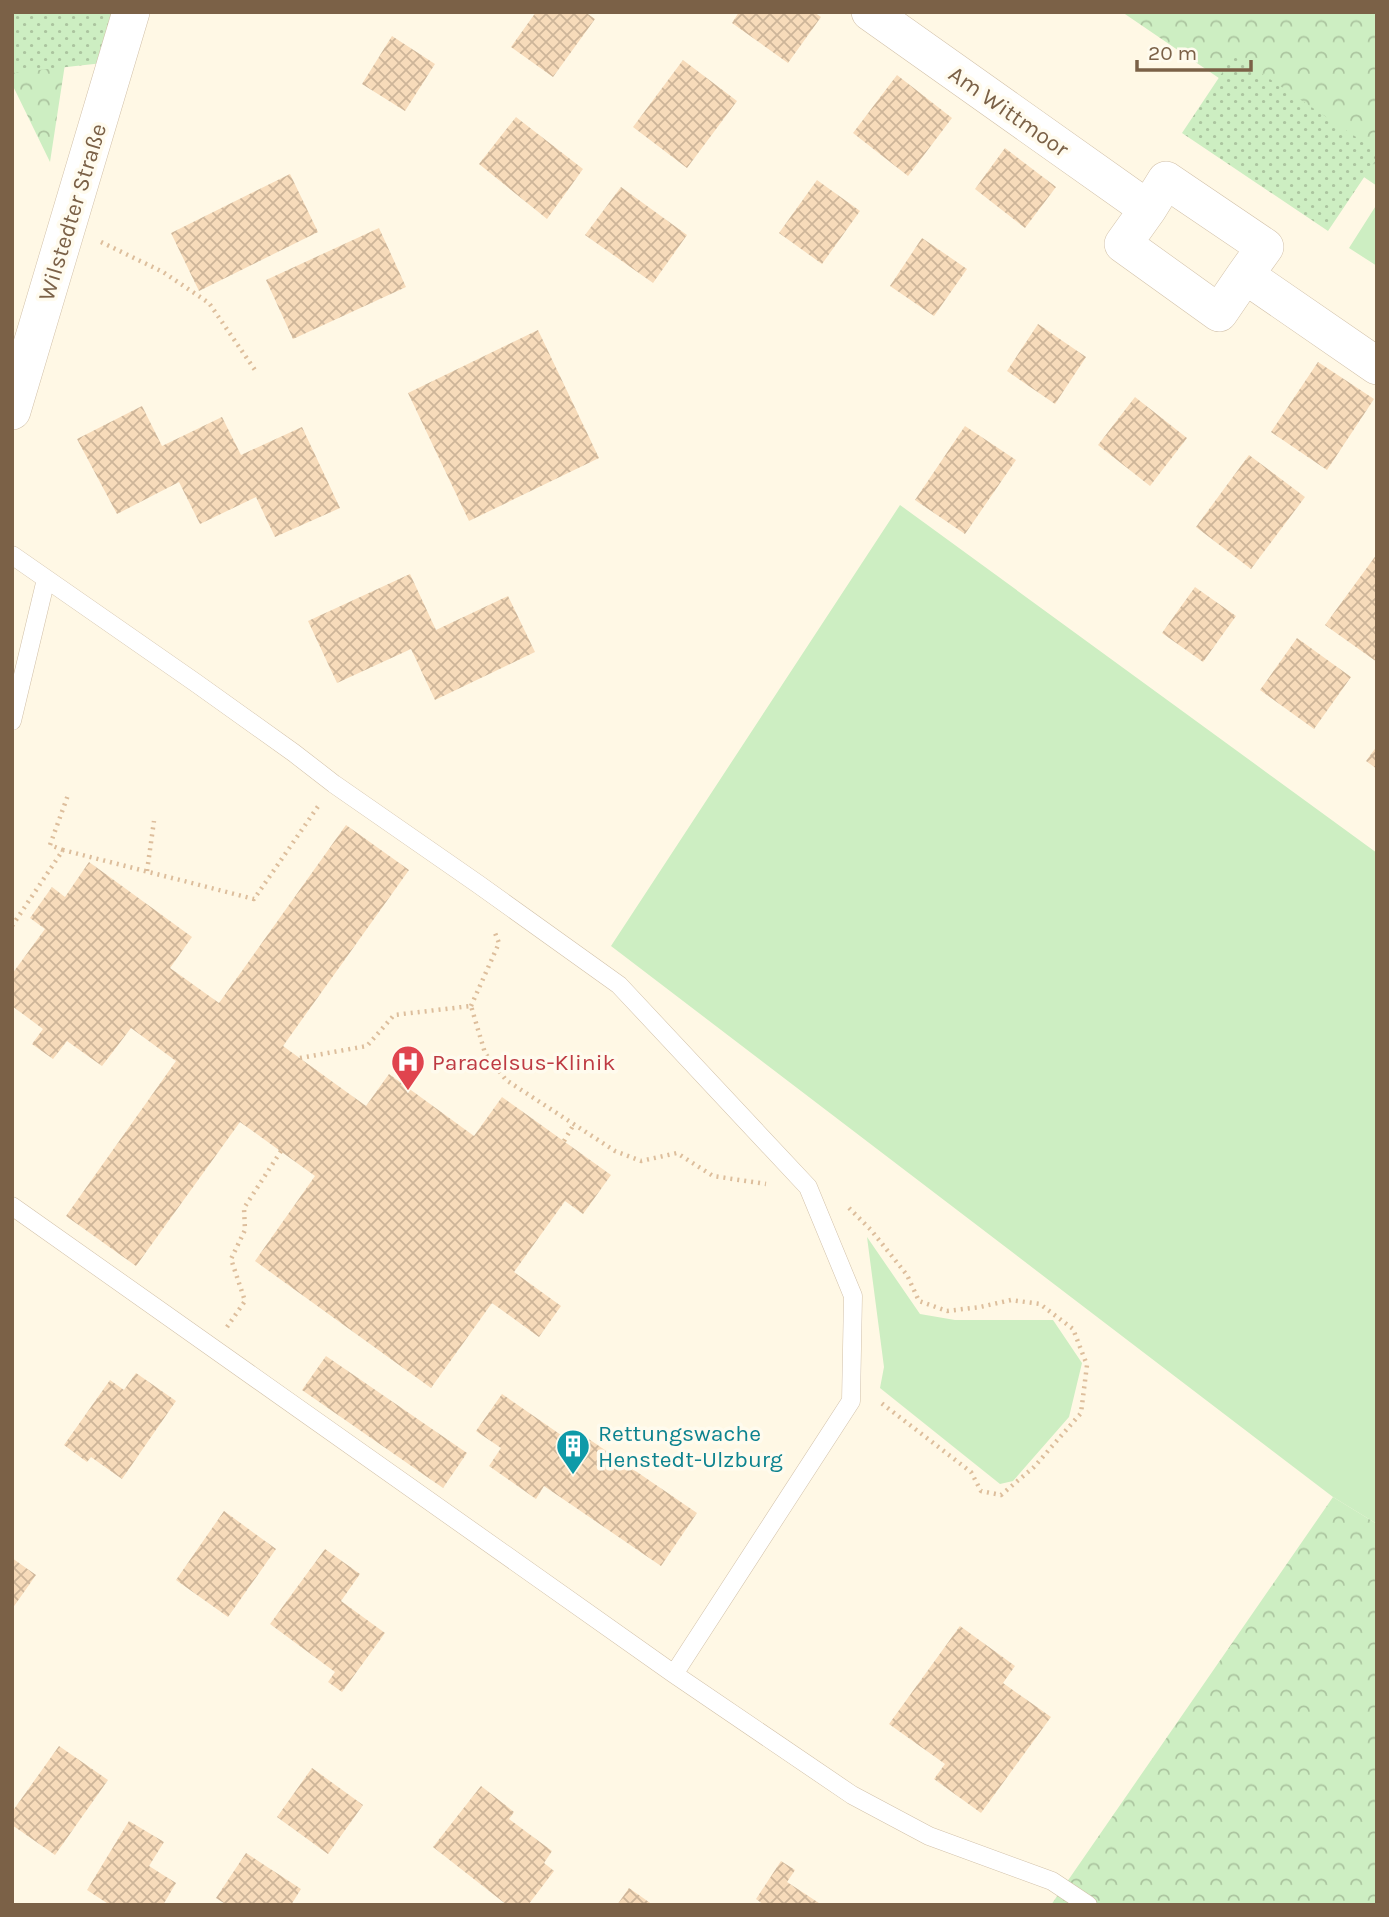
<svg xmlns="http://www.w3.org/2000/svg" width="1389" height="1917" viewBox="0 0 1389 1917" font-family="Karla,sans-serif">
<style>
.grass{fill:#cdeec2}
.forest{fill:url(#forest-crowns)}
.park{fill:url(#park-dots)}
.building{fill:url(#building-cross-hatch)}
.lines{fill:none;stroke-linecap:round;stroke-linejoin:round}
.service-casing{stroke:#d2c1a9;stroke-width:19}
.minor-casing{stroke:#d2c1a9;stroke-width:38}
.path{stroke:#ddbe9c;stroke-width:4.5;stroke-dasharray:2 5;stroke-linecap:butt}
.service{stroke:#fff;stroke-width:18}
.minor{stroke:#fff;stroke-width:37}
.labels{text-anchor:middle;stroke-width:7;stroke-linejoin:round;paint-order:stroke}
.street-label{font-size:23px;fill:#7b6147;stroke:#fffbee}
.health-label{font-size:23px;fill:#be3a42;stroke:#fffbee;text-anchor:start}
.culture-label{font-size:23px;fill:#0d838f;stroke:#fffbee;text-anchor:start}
</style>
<defs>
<pattern id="forest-crowns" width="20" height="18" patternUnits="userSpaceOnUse" patternTransform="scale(1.75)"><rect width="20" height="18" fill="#cdeec2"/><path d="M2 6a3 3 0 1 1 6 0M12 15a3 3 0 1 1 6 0" fill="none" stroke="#abc49f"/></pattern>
<pattern id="park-dots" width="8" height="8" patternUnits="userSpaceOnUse" patternTransform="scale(1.75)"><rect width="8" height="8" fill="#cdeec2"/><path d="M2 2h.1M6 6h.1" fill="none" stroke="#abc49f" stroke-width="1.8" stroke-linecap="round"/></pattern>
<pattern id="building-cross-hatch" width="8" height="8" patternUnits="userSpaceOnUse" patternTransform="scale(1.75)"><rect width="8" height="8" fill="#f7dbba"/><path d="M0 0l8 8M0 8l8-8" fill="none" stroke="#cdb599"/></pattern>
</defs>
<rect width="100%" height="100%" fill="#fff8e5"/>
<path class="grass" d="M1377,204V266L1349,248Z
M900,505L1377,853V1524L1333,1497L611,946Z
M867,1237L920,1314L955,1320H1053L1082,1363L1069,1417L1013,1481L1000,1484L880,1388L884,1367Z"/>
<path class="forest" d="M12,12H73L50,162L12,84Z
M1122,12H1377V186Z
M1333,1497L1377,1524V1905H1051Z"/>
<path class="park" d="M12,12H113L103,63L12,73Z
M1234,55L1377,151V158L1328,231L1182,133Z"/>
<path class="building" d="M536,12H585L595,19L553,77L511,47Z
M739,12H814L821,17L788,63L732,23Z
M392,36L435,64L405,111L362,84Z
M683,60L737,101L687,168L633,127Z
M897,75L952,118L908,176L853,133Z
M516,117L583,169L547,219L479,164Z
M1005,148L1056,187L1025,228L975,189Z
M290,174L318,232L199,291L171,233Z
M817,180L860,211L822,264L779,233Z
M621,187L687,235L653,283L585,235Z
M379,228L406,287L293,339L266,280Z
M922,238L967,269L934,316L890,286Z
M1038,324L1086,357L1055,404L1007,371Z
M538,330L599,458L469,521L408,393Z
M1318,362L1374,399L1327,470L1271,432Z
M1135,397L1187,438L1150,486L1098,445Z
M142,406L162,446L222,417L241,455L302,427L340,508L275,537L256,497L200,524L179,482L117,514L77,439Z
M965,426L1016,460L965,534L915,500Z
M1249,455L1305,497L1251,569L1196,527Z
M1377,554V662L1325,625Z
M410,574L436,630L508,596L535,652L435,700L411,649L337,683L308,621Z
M1195,587L1236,616L1203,662L1162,633Z
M1297,638L1351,677L1314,729L1260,690Z
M1377,746V769L1366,761Z
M346,825L409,870L283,1046L366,1106L389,1074L474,1136L502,1097L611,1175L583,1214L565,1201L514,1272L561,1306L539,1337L492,1303L431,1388L255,1261L315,1176L240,1122L136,1266L66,1216L176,1061L131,1028L102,1066L67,1041L53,1059L32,1044L43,1029L12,1006V974L45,929L30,918L52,887L65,897L89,862L192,937L170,968L219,1003Z
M326,1356L467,1453L443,1488L302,1390Z
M136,1373L176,1401L122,1479L91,1457L87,1462L64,1445L110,1380L124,1390Z
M502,1394L574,1444L580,1433L697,1513L661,1566L544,1486L536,1499L489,1466L501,1448L476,1431Z
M224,1511L276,1549L228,1617L176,1580Z
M325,1549L360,1574L341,1601L385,1633L342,1692L328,1682L335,1672L270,1624Z
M12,1558L36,1575L12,1609Z
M960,1626L1015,1666L1003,1683L1051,1717L981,1813L934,1779L945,1764L889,1724Z
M59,1746L108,1780L55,1855L12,1825V1812Z
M312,1768L363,1805L328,1854L277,1817Z
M481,1786L514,1812L509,1819L552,1851L544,1863L554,1871L528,1905H507L433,1847Z
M129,1821L164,1842L149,1866L176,1883L163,1905H110L87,1890Z
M246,1853L301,1889L291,1905H227L216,1898Z
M781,1861L795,1870L787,1882L822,1905H764L756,1899Z
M629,1888L653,1905H617Z"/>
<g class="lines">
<g class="service-casing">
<path id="service" d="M12,555L196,683L294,753L334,784L478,884L619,985L808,1187L853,1296L851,1401L674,1674
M12,721L46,579
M12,1206L674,1674L852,1795L929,1836L1052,1881L1088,1905"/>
</g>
<g class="minor-casing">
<path id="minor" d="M870,12L1148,209L1123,244L1219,313L1245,275L1377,366
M1148,209L1166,180L1265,247L1245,275
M12,411L131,12"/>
</g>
<path class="path" d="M101,242L163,272L209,303L257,373
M63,850L50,845L68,795
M147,871L154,821
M12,926L63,850L254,899L319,805
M471,1006L499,943L495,933
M300,1058L367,1046L394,1015L471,1006L485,1053L506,1080L615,1151L641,1161L677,1153L713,1176L766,1184
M564,1141L574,1124
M849,1208L871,1230L907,1275L919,1301L947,1311L980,1307L1011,1300L1040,1304L1073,1329L1087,1365L1081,1413L1034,1467L1001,1495L981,1491L971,1472L880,1402
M227,1327L245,1301L231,1259L245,1230L244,1208L281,1151"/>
<use href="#service" class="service"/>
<use href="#minor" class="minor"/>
</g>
<defs>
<g id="hospital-pin" transform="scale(1.75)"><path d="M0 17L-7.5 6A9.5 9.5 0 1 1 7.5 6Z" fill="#e0444e" stroke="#fffbee"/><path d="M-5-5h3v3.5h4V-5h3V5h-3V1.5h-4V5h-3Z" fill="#fff"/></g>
<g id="building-pin" transform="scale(1.75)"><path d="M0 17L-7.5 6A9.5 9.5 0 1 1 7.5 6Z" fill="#0f9aa8" stroke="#fffbee"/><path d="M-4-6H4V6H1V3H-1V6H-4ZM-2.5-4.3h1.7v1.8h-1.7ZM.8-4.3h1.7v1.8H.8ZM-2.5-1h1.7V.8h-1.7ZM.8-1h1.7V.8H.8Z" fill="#fff"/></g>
</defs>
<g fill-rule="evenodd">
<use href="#hospital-pin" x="408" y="1062"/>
<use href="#building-pin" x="573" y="1446"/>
</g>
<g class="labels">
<g class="street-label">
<text transform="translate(1009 111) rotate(35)" y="8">Am Wittmoor</text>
<text transform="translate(72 212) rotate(-73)" y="8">Wilstedter Straße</text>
</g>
<g class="health-label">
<text x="432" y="1070">Paracelsus-Klinik</text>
</g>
<g class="culture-label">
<text x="598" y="1441">Rettungswache<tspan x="598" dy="26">Henstedt-Ulzburg</tspan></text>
</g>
</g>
<rect width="1389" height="1917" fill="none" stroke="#7b6147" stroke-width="28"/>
<path d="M1137 60v10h114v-10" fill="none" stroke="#7b6147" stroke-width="3.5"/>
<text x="1148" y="60" font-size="21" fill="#7b6147" stroke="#fffbee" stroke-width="5" paint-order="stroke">20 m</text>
</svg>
